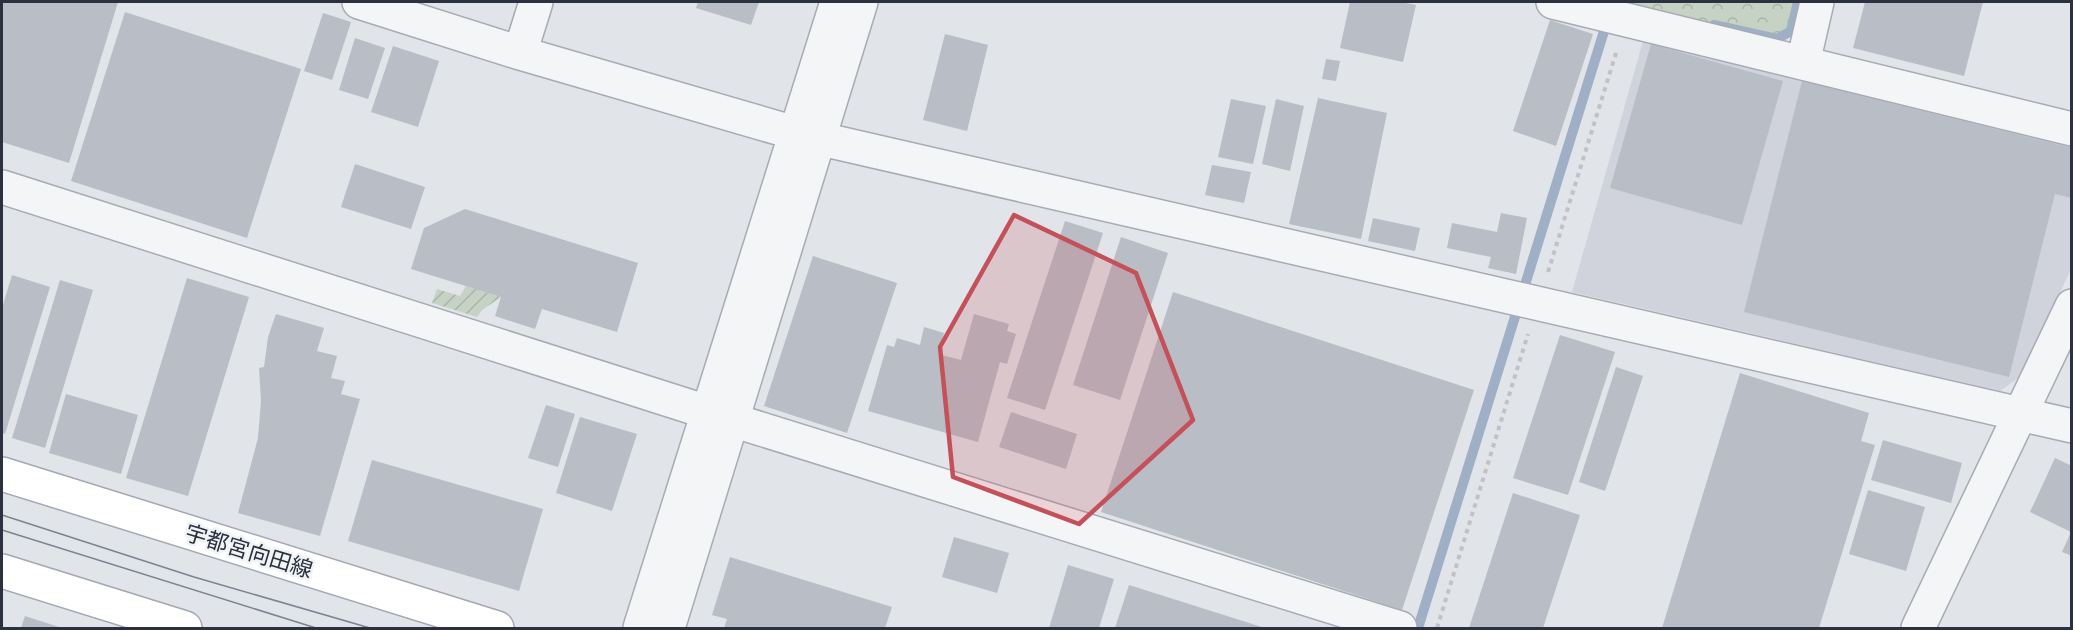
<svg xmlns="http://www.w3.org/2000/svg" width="2073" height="630" viewBox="0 0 2073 630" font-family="'Space Grotesk','Noto Sans JP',sans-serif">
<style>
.built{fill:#d0d3db}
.park{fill:url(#park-crowns)}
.garden{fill:url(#garden-furrows)}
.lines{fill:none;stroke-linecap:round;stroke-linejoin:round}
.stream{stroke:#9fafc6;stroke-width:10}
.building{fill:#b9bdc5}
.minor-casing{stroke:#a7abb3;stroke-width:36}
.major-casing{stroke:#a2a8b4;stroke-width:36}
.path{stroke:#c0c2c7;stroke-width:4;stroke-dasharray:4.5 4.5;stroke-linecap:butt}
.minor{stroke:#f4f5f7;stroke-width:33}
.major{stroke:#fff;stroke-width:33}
.tram{stroke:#7c8391;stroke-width:1.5}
.marked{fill:#c4505a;fill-opacity:0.2;stroke:#c4505a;stroke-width:4.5;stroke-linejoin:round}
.labels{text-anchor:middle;stroke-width:5;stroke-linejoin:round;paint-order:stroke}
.street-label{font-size:22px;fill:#2b313f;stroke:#f1f3f6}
</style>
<defs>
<pattern id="park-crowns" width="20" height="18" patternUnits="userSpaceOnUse" patternTransform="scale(1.5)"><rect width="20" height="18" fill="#c6d2c3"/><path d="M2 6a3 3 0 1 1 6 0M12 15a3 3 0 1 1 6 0" fill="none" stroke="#aab5a9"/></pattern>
<pattern id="garden-furrows" width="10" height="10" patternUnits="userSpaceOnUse" patternTransform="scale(1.5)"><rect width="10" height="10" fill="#c6d2c3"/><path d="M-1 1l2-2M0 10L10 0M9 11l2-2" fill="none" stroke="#aab5a9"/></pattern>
</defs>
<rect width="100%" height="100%" fill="#e1e4e9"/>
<path class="built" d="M1645,34L2071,141V269L2021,376L2000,391L1572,292Z"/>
<path class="park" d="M1619,2H1795L1788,30L1775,41Z"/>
<path class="garden" d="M466,286L501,297L482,310L477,317L432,303L437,289L460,296Z"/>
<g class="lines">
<path class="stream" d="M1714,25L1777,39L1791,31L1798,2
M1418,628L1605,28"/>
</g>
<path class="building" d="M2,2H118L69,163L2,142Z
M698,2H759L751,25L696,8Z
M1350,2H1401L1416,5L1403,62L1340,48Z
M1865,2H1983L1964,76L1853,48Z
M125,12L301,69L247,238L71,181Z
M323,13L351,22L332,80L304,71Z
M1550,20L1593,34L1556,146L1513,131Z
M945,34L988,45L967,131L923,120Z
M355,38L385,48L368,99L339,90Z
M1651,44L1783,81L1742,225L1610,188Z
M393,46L439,61L418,127L371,112Z
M1326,59L1340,61L1336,81L1322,79Z
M1802,81L2072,148V198L2055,194L2009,377L1744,312Z
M1318,98L1387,113L1361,239L1289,224Z
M1231,99L1266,106L1253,164L1218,157Z
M1276,99L1304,106L1290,171L1262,164Z
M355,164L425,187L411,229L341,207Z
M1212,165L1251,172L1244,203L1205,195Z
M465,209L638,263L617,332L542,309L535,329L495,316L501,297L411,269L424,228Z
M1501,213L1527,218L1516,274L1488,268L1491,257L1447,248L1452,223L1497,232Z
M1373,218L1420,228L1415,251L1368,241Z
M1065,221L1103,233L1045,410L1007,398Z
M1121,237L1168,253L1120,400L1073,385Z
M813,256L897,283L847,433L764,406Z
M12,275L50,287L5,434L2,433V308Z
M187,278L249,297L188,496L126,478Z
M60,280L93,290L45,448L12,438Z
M1173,292L1474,390L1402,610L1101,512Z
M276,314L324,328L317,351L337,356L331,378L345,381L341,394L360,399L320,536L238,513L258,438L261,401L259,368L264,367L268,337Z
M974,314L1009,324L1007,331L1016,334L1007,364L1000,362L978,442L868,411L887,345L894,347L897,338L920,345L924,327L944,333L938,354L961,360Z
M1560,335L1615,352L1568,495L1513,478Z
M1616,367L1643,376L1605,491L1579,482Z
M1740,373L1869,413L1861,441L1875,445L1819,628H1662Z
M66,394L138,415L121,474L49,453Z
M546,405L575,414L558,467L528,458Z
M1011,412L1077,434L1066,469L999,447Z
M580,417L637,434L612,511L556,493Z
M1883,440L1962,463L1951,503L1871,480Z
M2055,458L2072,466V556L2062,552L2071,532L2030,512Z
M372,460L543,509L519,591L348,541Z
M1868,490L1925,507L1906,571L1849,554Z
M1513,493L1580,515L1543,628H1469Z
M954,537L1009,553L997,593L942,577Z
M730,557L892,607L885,628H724L727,619L712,615Z
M1068,565L1114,579L1099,628H1049Z
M1129,585L1265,628H1115Z
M25,616L62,628H21Z"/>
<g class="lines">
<g class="minor-casing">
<path id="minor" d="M359,2L520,53L795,133L2072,426
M1553,2L2072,129
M520,53L536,2
M1803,63L1817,2
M2,187L732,420L1400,628
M640,628L837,2
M668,628L861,2
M1918,628L2072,306"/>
</g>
<g class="major-casing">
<path id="major" d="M2,474L497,628
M2,571L185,628"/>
</g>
<path class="path" d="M1548,272L1617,50
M1437,628L1528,334"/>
<use href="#minor" class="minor"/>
<use href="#major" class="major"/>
<path class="tram" d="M2,515L194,577L370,628
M2,530L316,628"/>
</g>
<path class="marked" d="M1014,215L1136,273L1193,420L1079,524L953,477L940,347Z"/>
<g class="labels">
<g class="street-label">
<text transform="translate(249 551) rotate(17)" y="8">宇都宮向田線</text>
</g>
</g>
<rect width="2073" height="630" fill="none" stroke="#2b313f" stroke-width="6"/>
</svg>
